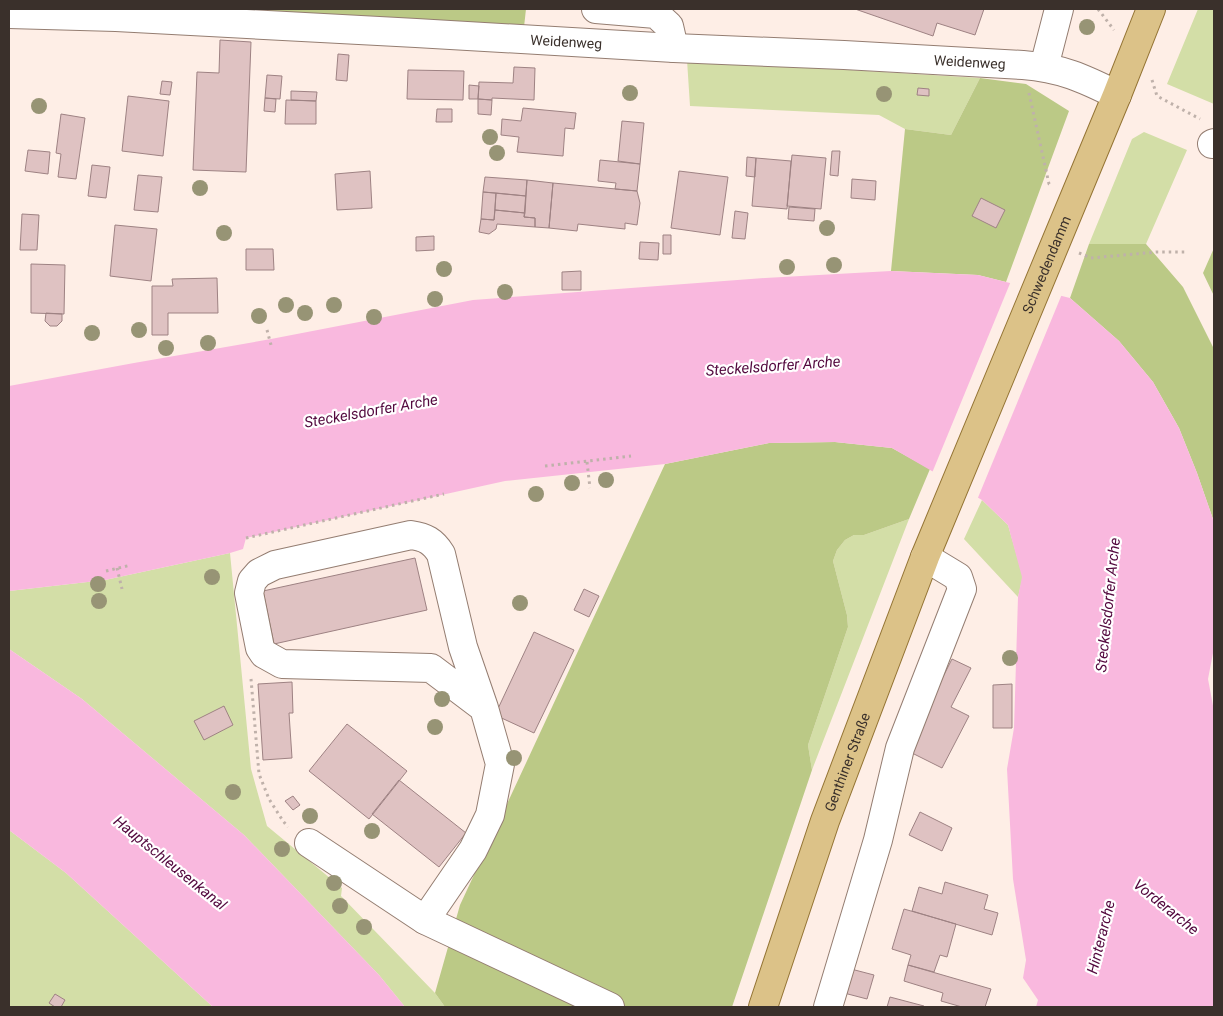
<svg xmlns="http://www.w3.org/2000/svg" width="1223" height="1016" viewBox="0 0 1223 1016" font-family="Roboto,sans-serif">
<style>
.green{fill:#d3dea7}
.forest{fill:#bbc986}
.water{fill:#f9b8de}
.pier{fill:#feeee6}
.building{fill:#dfc2c2;stroke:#9e8283}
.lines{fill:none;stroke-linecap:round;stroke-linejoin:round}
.minor-casing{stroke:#947d71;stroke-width:30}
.major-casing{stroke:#947434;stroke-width:30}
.path{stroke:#bfb1aa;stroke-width:3;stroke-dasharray:2.5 4;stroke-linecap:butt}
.minor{stroke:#fff;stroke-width:28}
.major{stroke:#dcc288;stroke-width:28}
.tree{fill:#979475}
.labels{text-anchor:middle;stroke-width:4.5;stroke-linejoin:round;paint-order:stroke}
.street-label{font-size:14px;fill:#3a302b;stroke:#fff}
.water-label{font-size:15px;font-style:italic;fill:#53083e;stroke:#fff}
</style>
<rect width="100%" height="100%" fill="#feeee6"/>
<path class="green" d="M1198,9H1214V104L1167,84Z
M687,60L980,78L951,135L905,129L879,115L690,106Z
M1144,132L1187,150L1146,244H1089L1132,139Z
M982,500L1008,525L1023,577L1018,597L964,539Z
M909,519L812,770L808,745L848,627L847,615L833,561L837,550L845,540L854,535H864Z
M230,553L251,769L267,826L342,888L341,896L435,993L445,1007H405L379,975L244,835L82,699L9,649V591L105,580Z
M9,830L66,873L213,1007H9Z"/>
<path class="forest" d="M147,9H526L524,27Z
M980,78L1026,84L1069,111L1006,282L978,275L891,271L905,129L951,135Z
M1089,244H1146L1183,287L1214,349V522L1197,473L1179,428L1153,382L1119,341L1070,298Z
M1214,248V296L1203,273Z
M835,442L892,448L930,469L909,519L864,535H854L845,540L837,550L833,561L847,615L848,627L808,745L812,770L732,1007H445L435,993L460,905L665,464L769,443Z"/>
<path class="water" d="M891,271L978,275L1070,298L1119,341L1153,382L1179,428L1197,473L1214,522V648L1208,679L1214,711V1007H1036L1038,1000L1023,978L1026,960L1013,879L1007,769L1014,728L1018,597L1022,577L1008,525L982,500L892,448L835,442L769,443L665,464L505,481L246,538L243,549L230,553L105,580L9,591V386L134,363L271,339L473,300L765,278Z
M9,649L82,699L244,835L379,975L405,1007H213L66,873L9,830Z"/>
<path class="pier" d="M1011,281L1062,294L977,500L932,473Z"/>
<path class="building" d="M855,9H984L975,35L937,23L933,36Z
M220,40L251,42L246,172L193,170L197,72L219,73Z
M338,54L349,55L347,81L336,80Z
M514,67L535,68L534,100L492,98V100L478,99L479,82L513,83Z
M408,70L464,71L463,100L407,99Z
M267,75L282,76L280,99L265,98Z
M162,81L172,82L170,95L160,94Z
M469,85L479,86L478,99H469Z
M918,88L929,89V96L917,95Z
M291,91L317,92L316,101L291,100Z
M128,96L169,101L163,156L122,151Z
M265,98L276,99L275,112L264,111Z
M478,99L492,100L491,115L478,114Z
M286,100L316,101V124H285Z
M523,108L576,113L574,129L565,128L563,156L517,152L519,137L501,135L502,119L521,121Z
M437,109H452V122H436Z
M61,114L85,118L76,179L58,177L61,154L56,153Z
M622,121L644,123L640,164L618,161Z
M28,150L50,152L48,174L25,171Z
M832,151H840L838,176L830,175Z
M792,155L826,158L821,209L787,206Z
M747,157L756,158L755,177L746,176Z
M756,158L791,161L787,209L752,206Z
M600,160L640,164L637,191L615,189L616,183L598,181Z
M92,165L110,167L106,198L88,196Z
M370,171L372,208L337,210L335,174Z
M679,171L728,177L720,235L671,228Z
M138,175L162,177L158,212L134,210Z
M485,177L527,180L526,196L483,192Z
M852,179L876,181L875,200L851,198Z
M527,180L553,183L549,228L535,227V218L524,217Z
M553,183L637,191L640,203L637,225L625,223V229L578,224L577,231L549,228Z
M483,192L496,193L494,220L481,219Z
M496,193L526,196L525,213L495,210Z
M981,198L1005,210L996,228L972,216Z
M789,207L815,209L814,221L788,219Z
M495,210L525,213L524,217L535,218V227L497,224L496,229L489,234L479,232L481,219L494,220Z
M735,211L748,213L745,239L732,238Z
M22,214L39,215L37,250H20Z
M115,225L157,229L151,281L110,276Z
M663,235H671V254H663Z
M434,236V250L416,251V237Z
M640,242L659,243L658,260L639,259Z
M246,249H273L274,270H246Z
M31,264L65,265L64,314L31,313Z
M581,271V290H562V272Z
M217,278L218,313H168V335H152V286H173L172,279Z
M46,313L62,314V321L57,326H50L45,321Z
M415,558L427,610L274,644L263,591Z
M584,589L599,596L589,617L574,610Z
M534,632L574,650L534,733L495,715Z
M952,659L971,668L951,707L969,716L942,768L906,750Z
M292,682L293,713H289L292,758L263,760L258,684Z
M1012,684V728H993V685Z
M224,706L233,725L204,740L194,721Z
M347,724L407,771L369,819L309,771Z
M399,780L466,833L439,867L372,814Z
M293,796L300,805L293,810L285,801Z
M920,812L952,828L942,851L909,835Z
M945,882L988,895L984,909L998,913L992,935L912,911L919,887L942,894Z
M904,909L956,924L947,957L940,955L934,972L908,965L911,955L892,949Z
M908,965L991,989L985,1007H962L941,1001L943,993L904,981Z
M851,969L874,975L867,999L844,993Z
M55,994L65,1000L61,1007H55L49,1003Z
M890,997L924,1006V1007H887Z"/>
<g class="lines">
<g class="minor-casing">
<g id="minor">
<path d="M596,9L656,14L669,26L674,48"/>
<path id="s1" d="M9,14L116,17L416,33L674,48L844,55L1023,65C1061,68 1083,78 1117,95"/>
<path d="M1044,67L1059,9"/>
<path d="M1212,144L1214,143"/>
<path d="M309,843L425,920L610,1007"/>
<path d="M425,920L473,850L490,815L500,764L484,708L463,647L441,554C433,541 425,537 411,535L275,565L259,573L252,581L249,593L260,648L264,654L282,664L431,668L484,708"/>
<path d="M828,1007L878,840L900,748L962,589L958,577L925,557"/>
</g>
</g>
<g class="major-casing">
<g id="major">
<path id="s2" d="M763,1007L825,821L925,557L1117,95L1151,9"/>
</g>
</g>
<path class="path" d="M1098,9L1114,30
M1152,80L1157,96L1200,119
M1029,93L1049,184L1051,185
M1079,253L1091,258L1157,252H1185
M267,330L271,345
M587,462L590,488
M545,466L631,456
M246,538L444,494
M117,568L122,589
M106,571L131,565
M251,679L259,774L269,799L283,821L288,827"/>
<use href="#minor" class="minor"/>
<use href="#major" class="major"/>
</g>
<g class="tree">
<circle cx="1087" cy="27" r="8"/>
<circle cx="630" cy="93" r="8"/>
<circle cx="884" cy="94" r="8"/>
<circle cx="39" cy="106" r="8"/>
<circle cx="490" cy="137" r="8"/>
<circle cx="497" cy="153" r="8"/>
<circle cx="200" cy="188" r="8"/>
<circle cx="827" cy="228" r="8"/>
<circle cx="224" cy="233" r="8"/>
<circle cx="834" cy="265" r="8"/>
<circle cx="787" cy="267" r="8"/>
<circle cx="444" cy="269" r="8"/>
<circle cx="505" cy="292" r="8"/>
<circle cx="435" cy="299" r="8"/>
<circle cx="286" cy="305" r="8"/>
<circle cx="334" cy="305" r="8"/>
<circle cx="305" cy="313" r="8"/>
<circle cx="259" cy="316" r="8"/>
<circle cx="374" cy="317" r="8"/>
<circle cx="139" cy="330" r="8"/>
<circle cx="92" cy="333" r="8"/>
<circle cx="208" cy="343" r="8"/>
<circle cx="166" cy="348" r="8"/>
<circle cx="606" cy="480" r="8"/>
<circle cx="572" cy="483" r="8"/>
<circle cx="536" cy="494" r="8"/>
<circle cx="212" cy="577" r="8"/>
<circle cx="98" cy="584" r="8"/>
<circle cx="99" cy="601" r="8"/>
<circle cx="520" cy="603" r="8"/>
<circle cx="1010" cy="658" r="8"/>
<circle cx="442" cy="699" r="8"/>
<circle cx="435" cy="727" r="8"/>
<circle cx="514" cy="758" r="8"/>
<circle cx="233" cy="792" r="8"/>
<circle cx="310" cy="816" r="8"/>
<circle cx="372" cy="831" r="8"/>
<circle cx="282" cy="849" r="8"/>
<circle cx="334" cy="883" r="8"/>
<circle cx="340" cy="906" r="8"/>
<circle cx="364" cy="927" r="8"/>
</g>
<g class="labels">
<g class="street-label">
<text dy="5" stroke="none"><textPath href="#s1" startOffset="558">Weidenweg</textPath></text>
<text dy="5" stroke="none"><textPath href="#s1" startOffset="962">Weidenweg</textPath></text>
<text dy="5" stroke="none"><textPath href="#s2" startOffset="795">Schwedendamm</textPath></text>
<text dy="5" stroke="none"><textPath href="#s2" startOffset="259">Genthiner Straße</textPath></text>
</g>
<g class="water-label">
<text transform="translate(773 366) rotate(-4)" y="5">Steckelsdorfer Arche</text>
<text transform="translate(371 411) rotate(-10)" y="5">Steckelsdorfer Arche</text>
<text transform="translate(1108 605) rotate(-84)" y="5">Steckelsdorfer Arche</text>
<text transform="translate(170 863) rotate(39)" y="5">Hauptschleusenkanal</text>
<text transform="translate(1166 907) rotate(39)" y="5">Vorderarche</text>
<text transform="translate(1101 937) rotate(-76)" y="5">Hinterarche</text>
</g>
</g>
<rect width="1223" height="1016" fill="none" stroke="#3a302b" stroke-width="20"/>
</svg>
